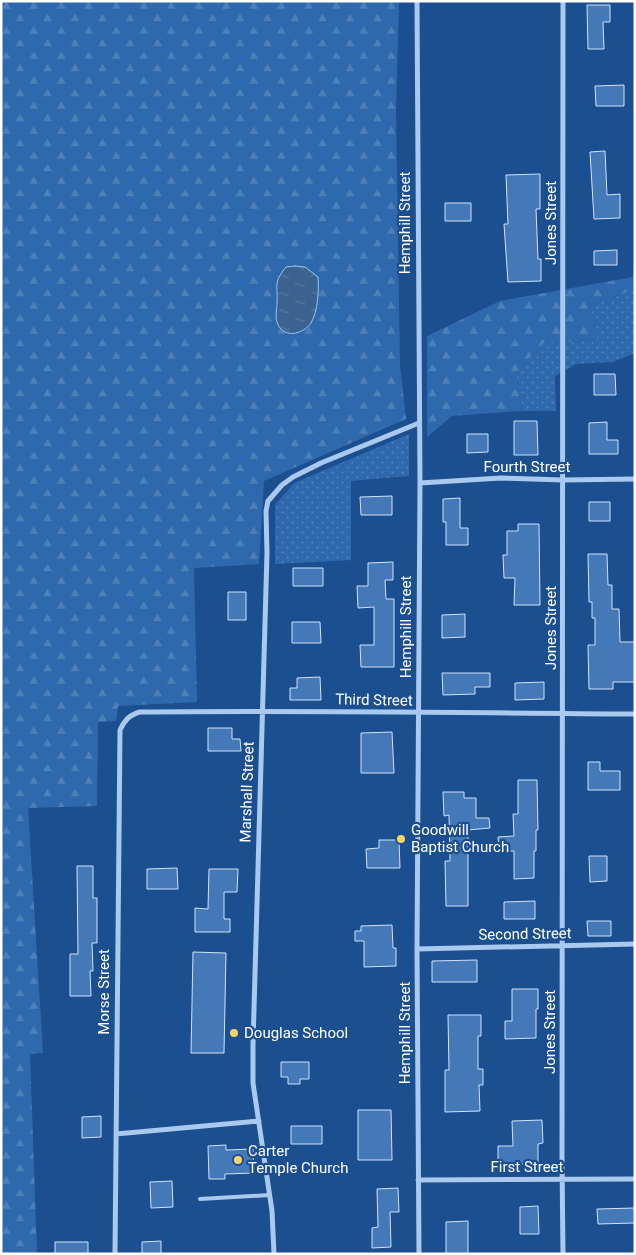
<svg xmlns="http://www.w3.org/2000/svg" width="636" height="1255" viewBox="0 0 636 1255" font-family="Roboto,sans-serif">
<style>
.grass{fill:url(#grass-dots)}
.forest{fill:url(#forest-firs)}
.water{fill:url(#water-ripples);stroke:#9cc4f0}
.building{fill:#4478b7;stroke:#cfe3fa}
.lines{fill:none;stroke-linecap:round;stroke-linejoin:round}
.lane{stroke:#a9c9ee;stroke-width:4}
.street{stroke:#a9c9ee;stroke-width:5}
.poi-dot{fill:#ffd166;stroke:#1b4f8f;stroke-width:2}
.labels{text-anchor:middle;stroke-width:4.5;stroke-linejoin:round;paint-order:stroke}
.street-label{font-size:15px;fill:#fff;stroke:#1b4f8f}
.poi-label{font-size:15px;fill:#fff;stroke:#1b4f8f;text-anchor:start}
</style>
<defs>
<pattern id="grass-dots" width="8" height="8" patternUnits="userSpaceOnUse" patternTransform="scale(1.25)"><rect width="8" height="8" fill="#2e69ad"/><path d="M2 2h.1M6 6h.1" fill="none" stroke="#4d80b9" stroke-width="1.8" stroke-linecap="round"/></pattern>
<pattern id="forest-firs" width="22" height="20" patternUnits="userSpaceOnUse" patternTransform="scale(1.25)"><rect width="22" height="20" fill="#2e69ad"/><path d="M5 1l3.5 6h-7zM16 11l3.5 6h-7z" fill="#4d80b9"/></pattern>
<pattern id="water-ripples" width="26" height="14" patternUnits="userSpaceOnUse" patternTransform="scale(1.25)"><rect width="26" height="14" fill="#3c6290"/><path d="M2 4q2-2 4 0t4 0M15 11q2-2 4 0t4 0" fill="none" stroke="#597aa1"/></pattern>
</defs>
<rect width="100%" height="100%" fill="#1b4f8f"/>
<path class="grass" d="M635,290V353L613,362L576,364L555,376L556,411H522L516,373L544,343L597,340L589,305Z
M409,434V476L351,481V560L275,564V505L294,483Z"/>
<path class="forest" d="M1,1H399L396,112L400,365L406,419L264,481L259,564L194,568L197,702L118,706L116,721L98,722L97,806L28,808L43,1053L30,1054L37,1254H1Z
M635,260V290L589,305L598,340L544,343L516,373L522,411L452,416L427,437V336L500,301L633,277Z"/>
<path class="water" d="M296,266L305,267L318,277C319,290 318,311 311,323C303,335 282,339 277,322C275,316 277,309 277,303C278,284 273,283 286,267Z"/>
<path class="building" d="M587,5H610V22H603L604,49H588Z
M624,85V106H596L595,86Z
M605,151L607,195L620,194V218L594,219L590,152Z
M540,174V209H536L538,259H541V281L508,282L504,224H508L506,175Z
M445,203H471V221H445Z
M617,250V265H594V251Z
M594,374H615L616,395H594Z
M514,421H537L538,455H514Z
M607,422V440H618V454H589V423Z
M467,434H488V452L467,453Z
M392,496V515H361L360,497Z
M460,498V528H468V545H446V522H443V499Z
M589,502H610V521H589Z
M518,524H539L540,605H514L515,578H504L503,555H507V531H518Z
M588,554H607L608,585H612V609H619L620,642H635V682H613V689H589L588,645H595V618H592V602H589Z
M393,562V580H385L386,599H394V667H361L360,645H374V607L358,608L357,586H368V563Z
M293,568H323V586H293Z
M228,592H246V620H228Z
M465,614V637L442,638V615Z
M292,622H320L321,643H292Z
M442,673H490V687H475V694L443,695Z
M320,677L321,700H290V688H297V678Z
M544,682V699L515,700V683Z
M208,728H232V739H240L241,751H208Z
M392,732L394,773H361V733Z
M588,762H600V771H620V790H588Z
M518,780H537L538,830H536V851H534V878L514,879V851H499L498,837L514,836L513,814H518Z
M443,792H464V798H476V818H489L490,828L468,830V906H446L445,861H450L449,815L444,816Z
M379,840H399L400,868H367L366,849L379,848Z
M589,856H607V881L590,882Z
M77,866H93V898H97V943H92L93,971H90L91,996H70V954H78Z
M177,868L178,889H147V869Z
M209,869H238L237,892H224V919H230V932H195V908L208,909Z
M535,901V919H504V902Z
M587,921H611V936H588Z
M392,925L393,948H396V966L364,967V941H355V931H361V926Z
M193,952L226,953L224,1053H191Z
M477,960V982H432V961Z
M512,989H538V1009H536V1038L505,1039V1021H512Z
M448,1015H481V1036H478V1069H483V1085H479L480,1111L445,1112V1070H449Z
M281,1062H309V1079H300V1084H288V1077H281Z
M358,1110H391L392,1160H358Z
M101,1116V1137L82,1138V1117Z
M542,1120L543,1143L538,1144V1164H498V1146H513L512,1121Z
M291,1126H322V1144H291Z
M226,1145V1150L253,1149L254,1173L225,1174V1179H209L208,1146Z
M172,1181L173,1207L151,1208L150,1182Z
M398,1188L399,1212H390L391,1247L372,1248V1228L378,1227L377,1189Z
M538,1206L539,1234H520V1207Z
M635,1208V1223L598,1224L597,1209Z
M468,1221V1254H446V1222Z
M161,1241V1254H142V1242Z
M55,1242H88V1254H55Z"/>
<g class="lines">
<path class="lane" d="M200,1199L270,1195"/>
<path class="street" d="M417,1L420,483L417,949L419,1254
M420,483L501,478L563,480L635,479
M417,949L635,944
M116,1134L259,1121
M418,1180L635,1179
M115,1254L120,730C125,720 129,715 140,712C305,710 470,713 635,714
M274,1254L272,1211L253,1083V1044L267,553L266,511L268,501L282,485L293,477L321,463L419,423
M563,1254L562,1161L563,1"/>
</g>
<g class="poi-dot">
<circle cx="401" cy="839" r="5"/>
<circle cx="234" cy="1033" r="5"/>
<circle cx="238" cy="1160" r="5"/>
</g>
<g class="labels">
<g class="street-label">
<text transform="translate(405 223) rotate(-90)" y="5">Hemphill Street</text>
<text transform="translate(551 223) rotate(-90)" y="5">Jones Street</text>
<text x="527" y="472">Fourth Street</text>
<text transform="translate(406 627) rotate(-90)" y="5">Hemphill Street</text>
<text transform="translate(551 628) rotate(-90)" y="5">Jones Street</text>
<text transform="translate(374 700) rotate(1)" y="5">Third Street</text>
<text transform="translate(247 792) rotate(-88)" y="5">Marshall Street</text>
<text transform="translate(525 934) rotate(-1)" y="5">Second Street</text>
<text transform="translate(104 992) rotate(-90)" y="5">Morse Street</text>
<text transform="translate(550 1032) rotate(-90)" y="5">Jones Street</text>
<text transform="translate(405 1033) rotate(-90)" y="5">Hemphill Street</text>
<text x="527" y="1172">First Street</text>
</g>
<g class="poi-label">
<text x="411" y="835">Goodwill<tspan x="411" dy="17">Baptist Church</tspan></text>
<text x="244" y="1038">Douglas School</text>
<text x="248" y="1156">Carter<tspan x="248" dy="17">Temple Church</tspan></text>
</g>
</g>
<rect width="636" height="1255" fill="none" stroke="#ffffff" stroke-width="5"/>
</svg>
